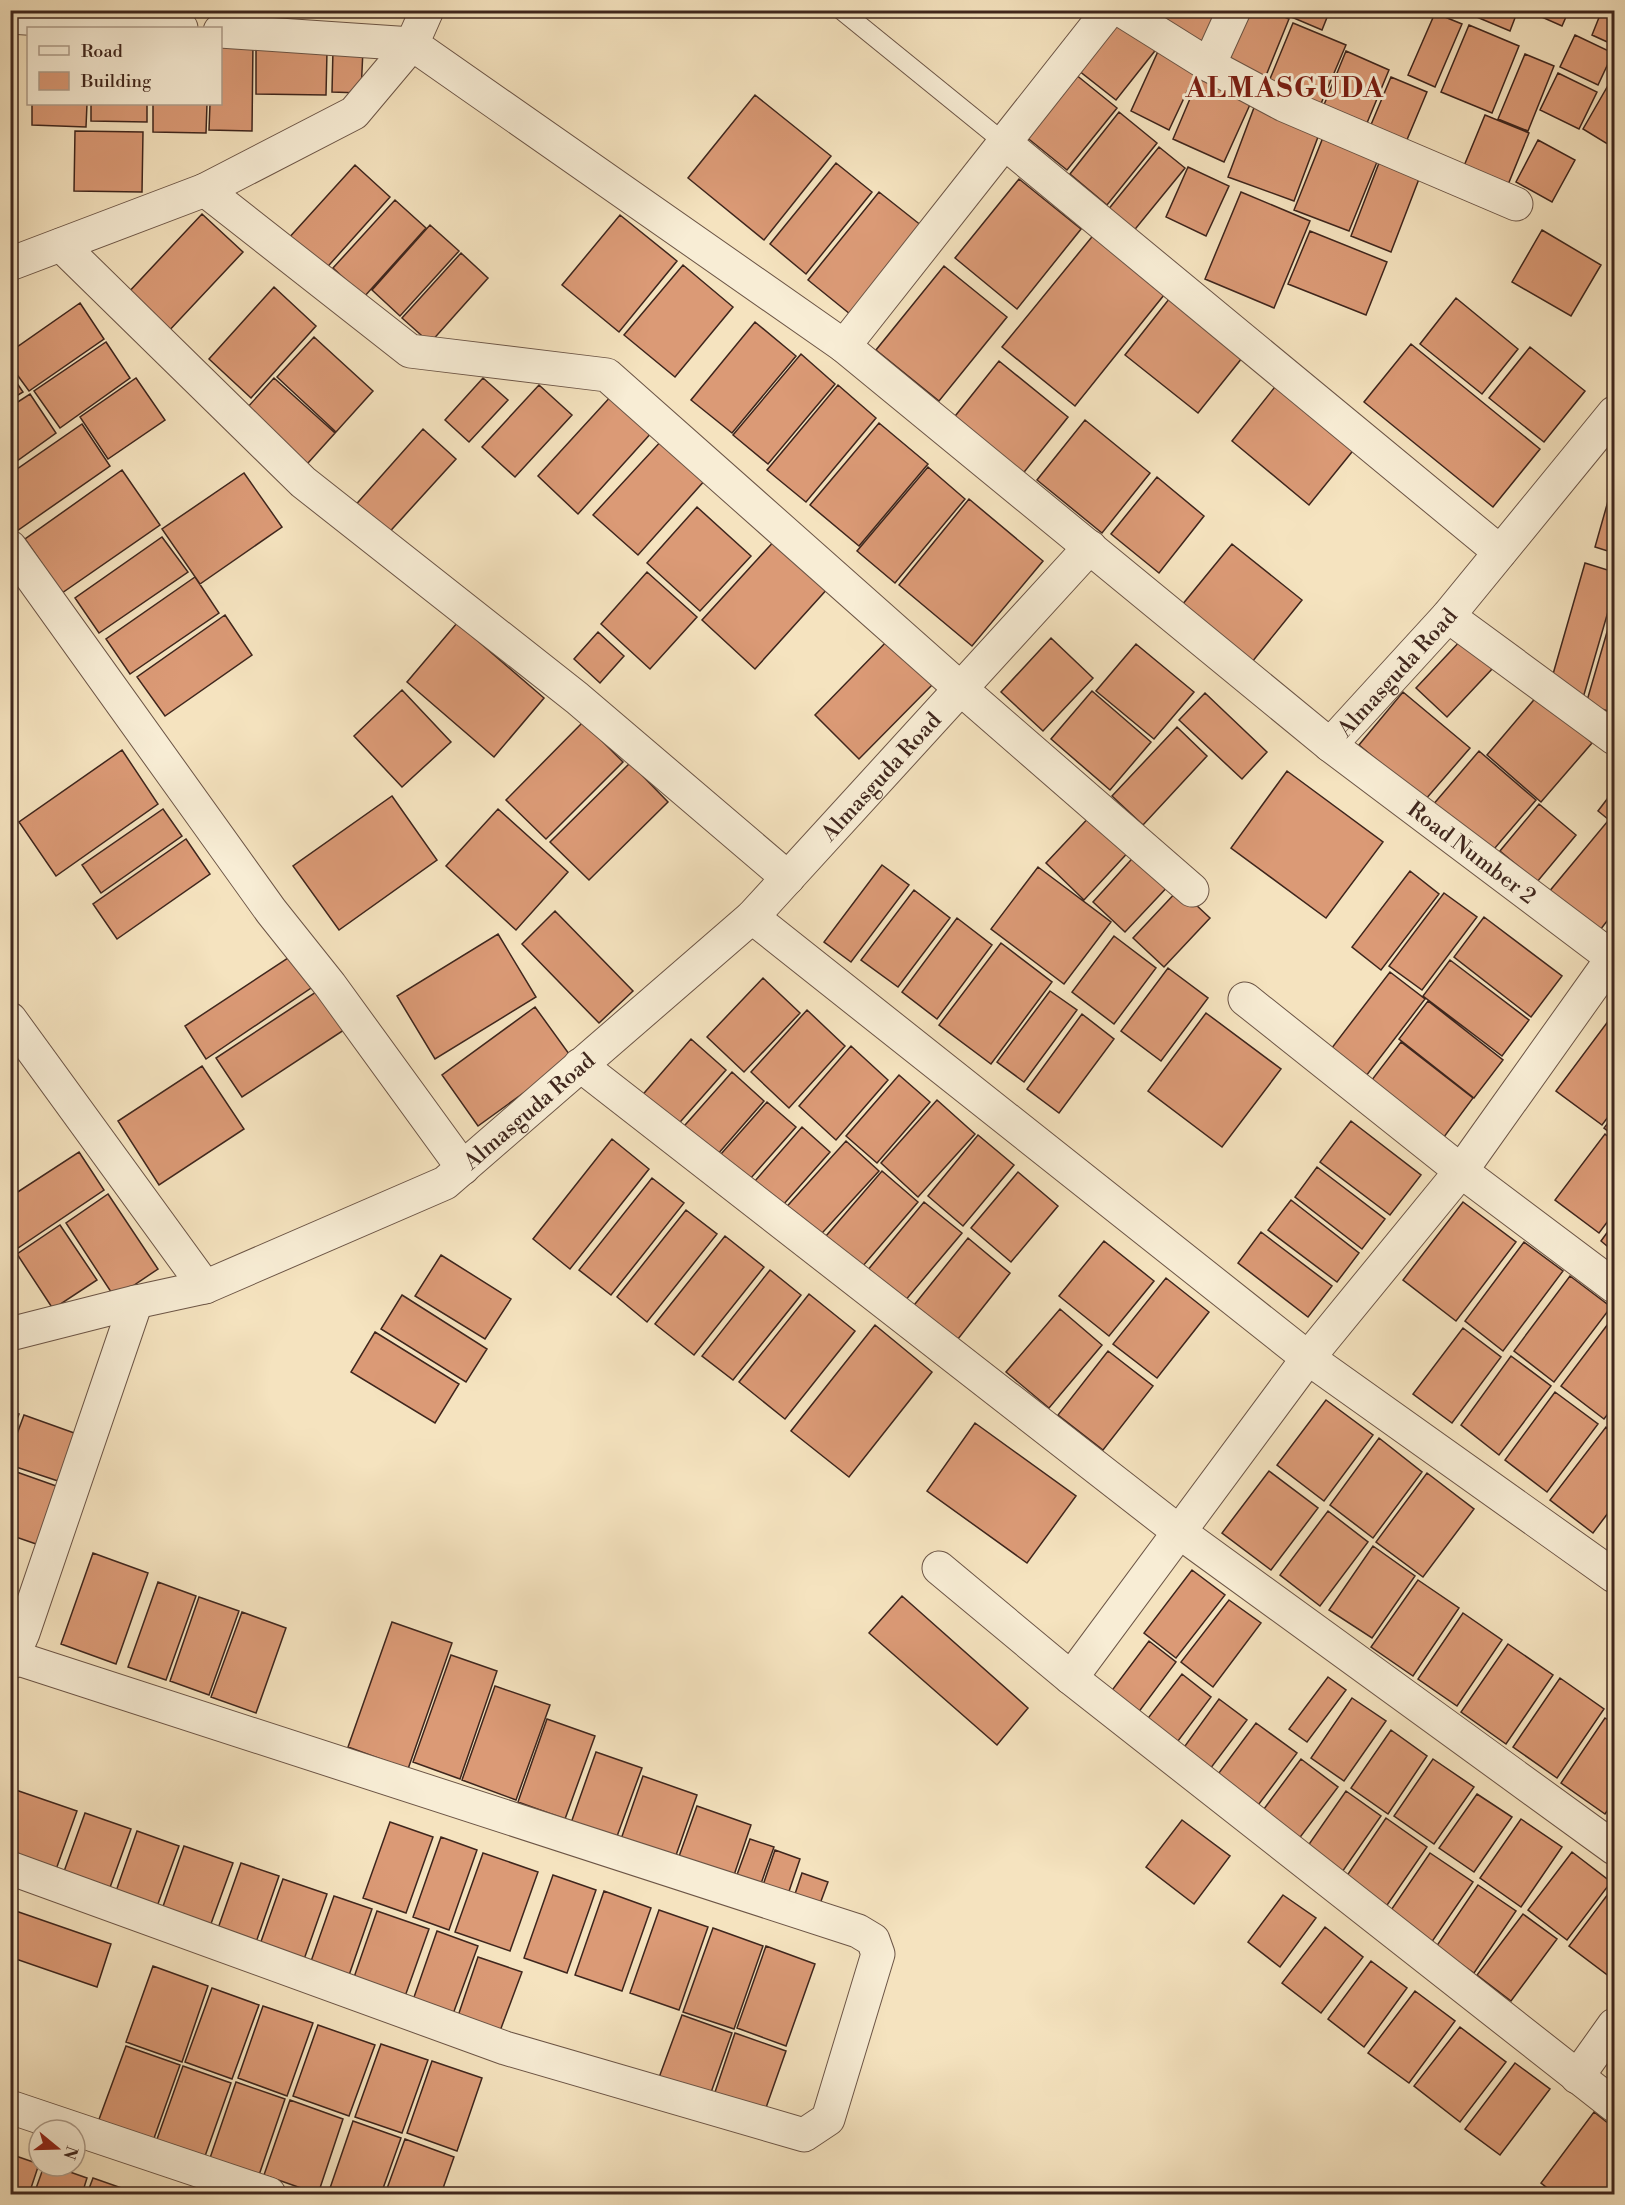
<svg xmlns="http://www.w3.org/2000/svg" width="1625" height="2205" viewBox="0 0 1625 2205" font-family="'Libre Bodoni',serif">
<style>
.building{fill:#db9a76;stroke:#3f261d;stroke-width:1.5}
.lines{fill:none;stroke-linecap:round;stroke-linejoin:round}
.service-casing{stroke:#6c5546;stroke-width:20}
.minor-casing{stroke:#6c5546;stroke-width:35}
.tertiary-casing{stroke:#6c5546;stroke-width:35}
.service{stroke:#f8edd5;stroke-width:18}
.minor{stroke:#f8edd5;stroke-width:33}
.tertiary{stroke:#f8edd5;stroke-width:33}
.labels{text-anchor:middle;stroke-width:6;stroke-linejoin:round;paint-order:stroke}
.street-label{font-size:22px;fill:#3f261d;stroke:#f8edd5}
.district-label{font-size:28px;font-weight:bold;letter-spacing:1.5px;fill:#7a1f14;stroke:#f8edd5}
</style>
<rect width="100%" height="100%" fill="#f5e3bf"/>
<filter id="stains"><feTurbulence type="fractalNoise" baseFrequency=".00333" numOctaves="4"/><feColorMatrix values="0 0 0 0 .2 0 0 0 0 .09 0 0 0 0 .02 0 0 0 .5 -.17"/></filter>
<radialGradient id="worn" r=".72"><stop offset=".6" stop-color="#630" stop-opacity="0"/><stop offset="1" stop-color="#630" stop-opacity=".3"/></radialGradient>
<path class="building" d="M1153,10H1225L1213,45L1149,22Z
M1237,10H1269L1289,19L1263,83L1215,64Z
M1275,10H1330L1322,30Z
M1460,10H1518L1510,31Z
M1526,10H1569L1562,26Z
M1602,10H1614V45L1592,35Z
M1435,13L1462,24L1435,87L1408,75Z
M1119,16L1158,47L1116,100L1078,70Z
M1293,23L1346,45L1317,113L1265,91Z
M1469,25L1519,46L1492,113L1441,92Z
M1575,35L1613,53L1598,85L1560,67Z
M220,40L253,41L252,131L209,130L210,104H220Z
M1160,47L1199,66L1169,130L1131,111Z
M333,49H363L361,93L332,92Z
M256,50L327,51L326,95L256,94Z
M1346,51L1389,70L1362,135L1319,117Z
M1525,54L1554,66L1528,131L1498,119Z
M1558,73L1597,92L1579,129L1540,110Z
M1075,74L1117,108L1067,170L1025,136Z
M1200,75L1253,98L1224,162L1173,139Z
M1391,77L1427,92L1401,154L1365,139Z
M1610,82L1614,85V148L1583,129Z
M755,95L831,156L764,240L688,178Z
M32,104H87L86,127L32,125Z
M91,104H147V122L91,121Z
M153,104H207L206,133L153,132Z
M1255,105L1321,129L1294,201L1228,177Z
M1119,112L1157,143L1107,205L1070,174Z
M1485,115L1529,133L1503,197L1459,178Z
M75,131L143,132L142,192L74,191Z
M1324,135L1379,157L1349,231L1294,210Z
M1538,140L1575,160L1552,202L1516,182Z
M1159,147L1185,168L1132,233L1107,211Z
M836,163L872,192L806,274L770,244Z
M1379,163L1419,179L1391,252L1351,236Z
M355,165L390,197L322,273L287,240Z
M1188,167L1229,186L1206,236L1166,217Z
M1019,179L1081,229L1017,309L955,258Z
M879,192L922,226L850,314L808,280Z
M1241,192L1310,221L1274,308L1205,279Z
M395,200L426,228L364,297L333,268Z
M202,214L243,252L166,334L126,295Z
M620,215L677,261L619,332L562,285Z
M430,225L459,251L400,316L372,290Z
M1100,227L1172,285L1075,406L1002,347Z
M1542,230L1601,265L1571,316L1512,282Z
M1310,231L1387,262L1366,315L1288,284Z
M461,253L488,278L430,343L402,318Z
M683,265L733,307L675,377L624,335Z
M944,266L1007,317L939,401L876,350Z
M274,287L316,326L251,398L209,359Z
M1173,294L1246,353L1198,413L1125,355Z
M1456,298L1518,349L1482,394L1420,344Z
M80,303L104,339L29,391L10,365V352Z
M755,322L796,356L732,433L691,400Z
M314,337L373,391L336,432L277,377Z
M106,342L130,378L60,428L34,391Z
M1411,344L1540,449L1493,507L1364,402Z
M1530,347L1585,391L1544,442L1489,398Z
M801,354L835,384L768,464L733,435Z
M999,361L1068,417L1021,476L952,420Z
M10,373L23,392L10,400Z
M136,378L165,420L108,459L80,417Z
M274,378L335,433L299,473L238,418Z
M483,378L508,400L469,442L445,420Z
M1282,378L1360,442L1309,505L1232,441Z
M539,385L572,415L515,477L482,447Z
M838,385L876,418L806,502L767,470Z
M30,394L56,433L10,466V407Z
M613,394L653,431L578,514L538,476Z
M1085,420L1150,473L1102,533L1037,480Z
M879,423L928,464L859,546L810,505Z
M82,424L110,466L14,533L10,528V474Z
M423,429L456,459L384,538L352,509Z
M663,439L706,479L638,555L593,515Z
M928,467L965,499L895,583L857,551Z
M122,470L160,525L62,593L25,539Z
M244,473L282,527L200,584L162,529Z
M1157,477L1204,516L1159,573L1111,534Z
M1614,480V553L1595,547Z
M969,499L1043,561L972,646L899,585Z
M697,507L751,556L700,611L647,563Z
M162,537L188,572L99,633L75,598Z
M777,538L829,587L755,669L702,620Z
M1232,544L1302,600L1252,662L1182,605Z
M1585,563L1614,572V591L1583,698L1549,688Z
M647,572L697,617L650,669L601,624Z
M195,577L219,613L130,674L106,639Z
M1614,608V713L1586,704Z
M225,615L252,655L165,716L137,677Z
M457,623L544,698L494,757L407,682Z
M598,632L624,656L600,683L574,659Z
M891,637L935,682L859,759L815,715Z
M1051,638L1093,678L1043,731L1001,692Z
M1463,638L1493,668L1447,717L1416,688Z
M1136,644L1194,692L1154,739L1096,691Z
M402,690L451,742L402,787L354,736Z
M1092,691L1151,742L1110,790L1051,739Z
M1403,692L1470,748L1425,800L1359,745Z
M1205,693L1267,752L1242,779L1179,720Z
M1538,695L1592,743L1541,802L1487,755Z
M583,722L623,762L546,839L506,800Z
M1177,727L1207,756L1143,825L1112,796Z
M122,750L158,804L56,876L19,822Z
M1479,751L1536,800L1489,855L1432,806Z
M630,763L668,802L589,880L550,842Z
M1287,771L1383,842L1326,918L1231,848Z
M1614,790V824L1598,811Z
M392,796L437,860L339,930L293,866Z
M1539,804L1576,835L1537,882L1500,851Z
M163,809L182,836L101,893L82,865Z
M498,809L568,872L516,930L446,866Z
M1095,811L1133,847L1084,900L1046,863Z
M1607,822L1614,829V912L1597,934L1548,893Z
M186,839L210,874L117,939L93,904Z
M1139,851L1172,882L1125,932L1093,902Z
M882,865L909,885L851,962L824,942Z
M1038,867L1111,922L1064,984L991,929Z
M1410,871L1439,894L1381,970L1352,947Z
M1179,889L1210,918L1164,967L1133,938Z
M914,890L950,918L898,987L861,960Z
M1444,893L1477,917L1422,990L1389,966Z
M555,911L633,991L599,1023L522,944Z
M1484,917L1562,976L1531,1017L1454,957Z
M957,918L992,945L937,1019L902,992Z
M498,934L536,997L435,1059L397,996Z
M1114,936L1156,968L1114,1024L1072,992Z
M1001,943L1052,982L991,1064L939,1025Z
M297,952L317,984L206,1059L185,1026Z
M1450,960L1529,1020L1502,1056L1423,996Z
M1168,968L1208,998L1161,1061L1121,1031Z
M1390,972L1425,999L1366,1076L1331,1049Z
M763,978L800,1013L744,1072L707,1037Z
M322,988L347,1028L242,1097L216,1058Z
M1050,991L1077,1010L1024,1082L997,1062Z
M1428,1001L1503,1060L1474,1098L1399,1039Z
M535,1007L572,1058L478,1126L442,1075Z
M807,1010L845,1046L789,1108L751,1072Z
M1206,1013L1281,1069L1222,1147L1148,1091Z
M1082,1014L1114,1039L1059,1113L1027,1089Z
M1609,1020L1614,1024V1109L1602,1125L1556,1091Z
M691,1039L726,1070L674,1129L639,1099Z
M1401,1042L1473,1098L1444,1137L1371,1081Z
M851,1046L888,1080L836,1140L799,1106Z
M202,1066L244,1129L159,1185L118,1121Z
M732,1072L764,1101L711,1162L678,1133Z
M899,1075L930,1102L877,1163L846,1136Z
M937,1100L975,1134L918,1197L881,1163Z
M767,1102L796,1127L743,1187L714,1162Z
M1614,1115V1136L1604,1128Z
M1351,1121L1421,1175L1390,1215L1320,1162Z
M802,1127L830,1152L775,1214L748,1189Z
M1605,1134L1614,1142V1213L1599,1233L1555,1200Z
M978,1135L1014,1165L963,1226L928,1196Z
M612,1139L649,1169L570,1269L533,1239Z
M846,1141L879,1171L813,1243L781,1213Z
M79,1152L104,1190L18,1248L10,1236V1197Z
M1317,1167L1385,1219L1362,1249L1295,1197Z
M882,1171L918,1202L862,1267L826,1236Z
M1018,1172L1058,1206L1011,1262L971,1228Z
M652,1178L684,1203L611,1295L579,1270Z
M108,1194L158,1269L115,1298L66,1223Z
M1291,1200L1359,1253L1337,1282L1268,1230Z
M924,1202L962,1233L904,1302L867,1271Z
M1463,1202L1516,1242L1456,1321L1403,1280Z
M686,1210L717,1234L647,1322L617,1297Z
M1614,1223V1252L1601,1241Z
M60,1225L97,1280L53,1309L17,1254Z
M1261,1232L1332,1286L1308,1317L1238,1263Z
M725,1236L764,1267L694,1355L655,1324Z
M968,1238L1010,1273L954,1344L911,1309Z
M1104,1241L1154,1281L1109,1336L1059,1296Z
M1524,1242L1563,1271L1503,1351L1465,1321Z
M441,1255L511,1299L485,1339L415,1296Z
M770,1270L801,1295L733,1380L702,1356Z
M1570,1276L1611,1307L1554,1382L1514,1351Z
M1166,1278L1209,1312L1157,1378L1113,1344Z
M809,1294L855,1331L785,1419L739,1382Z
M402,1295L487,1349L466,1382L381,1329Z
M1060,1309L1102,1345L1049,1408L1006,1372Z
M1614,1316V1406L1604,1419L1561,1386Z
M875,1325L932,1372L849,1477L791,1431Z
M1463,1328L1501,1357L1452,1423L1413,1394Z
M375,1332L459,1384L435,1423L351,1372Z
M1108,1351L1153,1386L1103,1450L1058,1415Z
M1511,1356L1551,1386L1499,1455L1461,1425Z
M1555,1392L1598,1424L1547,1492L1505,1460Z
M1326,1400L1373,1435L1324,1501L1277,1465Z
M10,1411L19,1414L10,1438Z
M24,1415L77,1434L61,1482L10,1465V1453Z
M975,1423L1076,1496L1027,1563L927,1491Z
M1606,1427L1614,1434V1505L1593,1533L1550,1500Z
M1379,1438L1422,1472L1373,1538L1330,1505Z
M11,1470L59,1487L39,1545L10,1535Z
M1269,1471L1318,1508L1271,1570L1222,1533Z
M1427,1473L1474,1509L1423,1577L1376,1542Z
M1328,1511L1368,1542L1320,1606L1280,1575Z
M1373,1546L1415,1576L1372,1638L1329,1610Z
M93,1553L148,1573L116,1664L61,1644Z
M1192,1570L1225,1595L1176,1658L1144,1633Z
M1418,1580L1459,1608L1413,1676L1371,1647Z
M158,1582L196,1596L166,1680L128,1667Z
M902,1596L1028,1708L997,1745L869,1633Z
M199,1597L239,1611L209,1695L170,1681Z
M1229,1600L1261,1623L1213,1687L1181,1662Z
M242,1612L286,1628L256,1713L211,1697Z
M1463,1613L1502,1640L1457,1706L1418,1679Z
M392,1622L452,1643L408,1769L348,1747Z
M1149,1641L1176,1662L1132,1721L1104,1701Z
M1508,1644L1553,1675L1506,1744L1461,1712Z
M451,1655L497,1671L460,1779L413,1762Z
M1182,1674L1211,1697L1172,1749L1142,1726Z
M1328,1677L1346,1690L1307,1742L1289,1729Z
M1560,1678L1604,1709L1557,1778L1513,1747Z
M495,1686L550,1705L516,1800L462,1780Z
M1352,1698L1386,1721L1344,1781L1311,1758Z
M1219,1699L1247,1720L1204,1777L1177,1757Z
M1605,1718L1614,1724V1801L1605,1814L1561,1783Z
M547,1719L595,1736L565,1819L518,1802Z
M1256,1723L1297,1753L1253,1812L1213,1781Z
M1391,1730L1427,1756L1388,1814L1351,1788Z
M596,1752L642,1768L616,1839L571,1823Z
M1301,1759L1338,1787L1295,1844L1258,1817Z
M1433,1759L1474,1787L1434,1844L1394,1816Z
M643,1776L697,1795L674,1861L620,1842Z
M10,1788L77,1811L54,1875L10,1860Z
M1346,1791L1381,1816L1340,1875L1305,1850Z
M1477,1794L1512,1817L1474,1872L1439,1848Z
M697,1806L751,1825L732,1881L677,1862Z
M85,1813L131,1829L108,1893L62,1877Z
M1386,1818L1427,1847L1383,1911L1342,1883Z
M1521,1819L1562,1847L1521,1907L1480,1878Z
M1182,1820L1230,1856L1194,1904L1146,1867Z
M390,1822L433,1837L406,1913L363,1898Z
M137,1831L179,1846L155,1912L114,1897Z
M441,1837L477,1850L449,1930L413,1917Z
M750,1839L774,1847L758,1892L734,1883Z
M184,1846L233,1863L208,1932L160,1915Z
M775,1850L800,1859L785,1903L760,1894Z
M1572,1852L1611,1882L1567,1940L1528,1910Z
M483,1853L538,1872L510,1951L455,1932Z
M1430,1853L1473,1882L1429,1946L1387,1916Z
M241,1863L279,1876L254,1948L216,1934Z
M802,1873L828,1882L817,1912L792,1903Z
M553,1875L596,1890L567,1973L524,1958Z
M283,1879L327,1894L302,1965L258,1950Z
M1478,1885L1516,1911L1474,1973L1436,1947Z
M1614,1886V1980L1569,1946Z
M604,1891L651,1908L622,1991L575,1975Z
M1283,1895L1316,1918L1280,1967L1248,1942Z
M334,1896L372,1909L347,1981L309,1967Z
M10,1909L111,1944L97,1987L10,1957Z
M659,1910L708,1927L679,2010L630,1993Z
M377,1911L429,1929L403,2002L352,1983Z
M1523,1914L1557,1939L1511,2001L1477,1975Z
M1325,1927L1363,1957L1321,2013L1282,1983Z
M713,1928L763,1946L734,2029L683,2012Z
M437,1931L478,1946L453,2014L413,2000Z
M766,1946L815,1964L786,2046L737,2028Z
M478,1957L522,1972L500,2031L458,2016Z
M1371,1961L1407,1988L1364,2047L1328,2019Z
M153,1966L208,1986L182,2062L126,2042Z
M212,1988L259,2005L232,2079L185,2062Z
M1415,1991L1455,2021L1409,2083L1368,2053Z
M263,2006L313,2023L287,2096L238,2078Z
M682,2015L732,2033L708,2101L657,2083Z
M318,2025L375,2045L349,2116L293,2096Z
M1460,2027L1506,2062L1460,2122L1414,2086Z
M735,2033L786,2051L762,2119L712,2101Z
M381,2044L428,2060L402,2133L355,2117Z
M126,2046L180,2065L153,2141L98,2122Z
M432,2061L482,2078L457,2151L407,2133Z
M1515,2063L1550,2089L1500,2155L1465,2129Z
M183,2066L231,2083L204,2159L156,2142Z
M236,2082L285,2099L259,2175L210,2158Z
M290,2100L343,2119L318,2194L264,2175Z
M1594,2112L1614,2128V2194H1555L1541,2183Z
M353,2121L401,2138L381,2194H328Z
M405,2139L454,2157L441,2194H385Z
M10,2154L39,2164L29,2194H10Z
M44,2166H53L87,2178L82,2194H34Z
M93,2178L136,2193L135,2194H87Z"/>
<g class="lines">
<g class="service-casing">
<path id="service" d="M841,10L1006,144"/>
</g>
<g class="minor-casing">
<g id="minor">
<path d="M1121,10L1209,65L1284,105L1516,204"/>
<path d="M10,17L181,28"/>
<path d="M220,31L412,44"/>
<path d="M1209,65L1234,10"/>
<path d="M1006,144L1500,552"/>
<path d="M205,190L410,351L607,375L961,689L1192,890"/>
<path d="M61,245L303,482L577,698L788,878"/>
<path d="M10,264L205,190L354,113L412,44"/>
<path d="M844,346L1109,10"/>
<path d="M10,547L271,911L330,985L463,1168"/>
<path d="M1448,616L1614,738"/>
<path id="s1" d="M1330,745L1614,959"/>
<path d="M752,917L1308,1358L1614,1576"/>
<path d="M1245,999L1461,1171L1614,1286"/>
<path d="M10,1019L205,1287"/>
<path d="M580,1065L1178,1531L1614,1848"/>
<path d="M939,1568L1071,1678L1614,2105"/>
<path d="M10,1663L23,1633L136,1302"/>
<path d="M1071,1678L1308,1358L1461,1171L1614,956"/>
<path d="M10,1868L505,2048L804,2135L828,2119L878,1954L873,1940L858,1931L13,1657"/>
<path d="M1577,2077L1614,2025"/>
<path d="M10,2107L269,2194"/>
</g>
</g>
<g class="tertiary-casing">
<g id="tertiary">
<path id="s2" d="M427,10L412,44L844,346L1330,745L1448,616L1614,413"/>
<path id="s3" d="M10,1334L136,1302L205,1287L445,1183L752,917L1090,547"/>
</g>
</g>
<use href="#service" class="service"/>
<use href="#minor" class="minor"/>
<use href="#tertiary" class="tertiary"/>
</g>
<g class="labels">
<g class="street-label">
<text dy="8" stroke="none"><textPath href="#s2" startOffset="1292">Almasguda Road</textPath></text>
<text dy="8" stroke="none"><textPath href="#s3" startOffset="1059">Almasguda Road</textPath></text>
<text dy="8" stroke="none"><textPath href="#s1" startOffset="178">Road Number 2</textPath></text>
<text dy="8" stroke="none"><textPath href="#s3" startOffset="573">Almasguda Road</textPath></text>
</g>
<g class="district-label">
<text x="1285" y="97">ALMASGUDA</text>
</g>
</g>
<rect width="1625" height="2205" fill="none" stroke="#f5e3bf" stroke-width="36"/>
<rect x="12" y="12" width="1601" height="2181" fill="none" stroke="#3f261d" stroke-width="3"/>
<rect x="18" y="18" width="1589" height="2169" fill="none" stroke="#3f261d" stroke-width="1.5"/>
<rect x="27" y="27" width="195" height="78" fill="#f8edd5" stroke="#ae9d8b" stroke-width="1.5"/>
<rect x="39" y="46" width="30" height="9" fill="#f8edd5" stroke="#ae9d8b" stroke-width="1.5"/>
<text x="81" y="57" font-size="18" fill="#3f261d">Road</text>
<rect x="39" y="72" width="30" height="18" fill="#db9a76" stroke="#ae9d8b" stroke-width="1.5"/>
<text x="81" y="87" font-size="18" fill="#3f261d">Building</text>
<g transform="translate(57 2148) rotate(109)"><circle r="28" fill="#f8edd5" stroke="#ae9d8b" stroke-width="1.5"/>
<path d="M0-4.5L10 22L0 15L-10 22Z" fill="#8f2418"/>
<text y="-9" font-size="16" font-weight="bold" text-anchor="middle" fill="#3f261d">N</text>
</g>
<rect width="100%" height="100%" filter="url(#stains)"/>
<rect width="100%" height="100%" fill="url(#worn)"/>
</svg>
